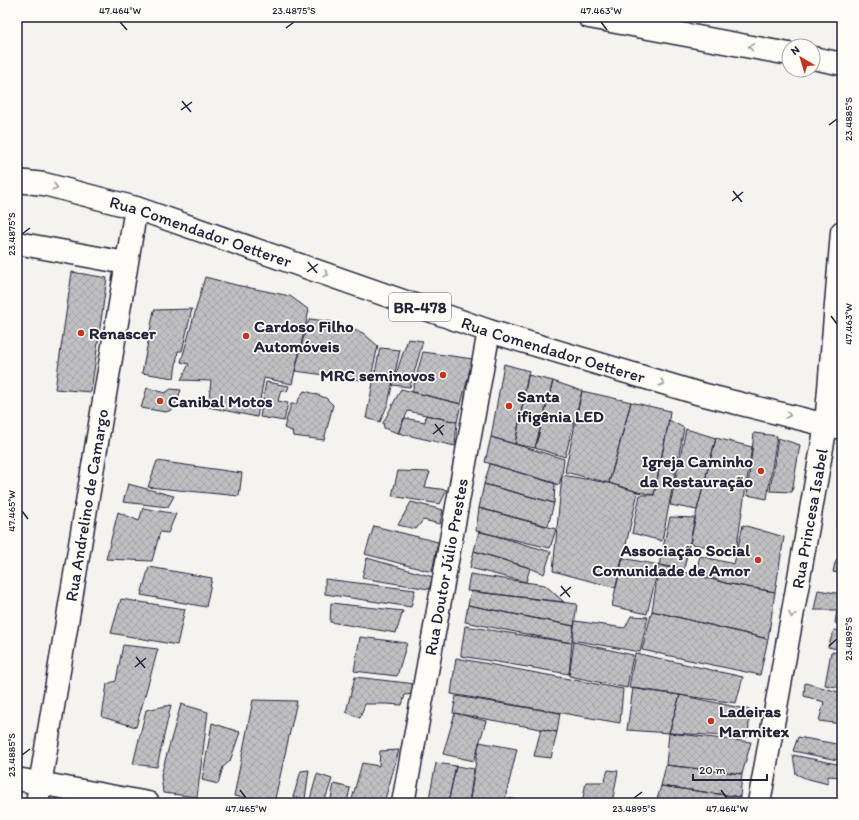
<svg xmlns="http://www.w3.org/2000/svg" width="859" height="820" viewBox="0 0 859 820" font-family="Itim,sans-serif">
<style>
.building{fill:url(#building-cross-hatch);stroke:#22223b}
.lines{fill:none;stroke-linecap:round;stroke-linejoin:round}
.minor-casing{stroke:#22223b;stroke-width:25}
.primary-casing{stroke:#22223b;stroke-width:25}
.minor{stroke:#fdfcf7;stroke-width:22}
.primary{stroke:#fdfcf7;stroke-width:22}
.oneway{stroke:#9a9aa2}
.ticks{fill:none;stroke:#22223b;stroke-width:1.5}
.poi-dot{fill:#c8321e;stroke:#fdfcf7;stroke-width:1.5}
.labels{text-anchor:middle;stroke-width:3.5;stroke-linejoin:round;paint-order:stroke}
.shield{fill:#fdfcf7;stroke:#646373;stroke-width:1}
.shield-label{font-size:16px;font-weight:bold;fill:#22223b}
.street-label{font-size:17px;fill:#22223b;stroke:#fdfcf7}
.poi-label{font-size:17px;font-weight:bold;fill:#22223b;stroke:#fdfcf7;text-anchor:start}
.neatline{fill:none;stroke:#22223b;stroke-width:1.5}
.ticks-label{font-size:10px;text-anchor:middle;fill:#22223b}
</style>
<defs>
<pattern id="building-cross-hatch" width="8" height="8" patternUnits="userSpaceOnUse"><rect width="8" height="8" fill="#c0bfc2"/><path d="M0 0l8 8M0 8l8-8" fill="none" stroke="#a5a4a8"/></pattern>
</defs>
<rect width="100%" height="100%" fill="#f4f3ef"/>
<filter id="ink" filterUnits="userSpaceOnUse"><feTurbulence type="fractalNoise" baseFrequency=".025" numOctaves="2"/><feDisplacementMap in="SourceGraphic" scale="8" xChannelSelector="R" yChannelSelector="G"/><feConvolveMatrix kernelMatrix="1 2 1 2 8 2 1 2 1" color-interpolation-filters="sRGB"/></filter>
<g filter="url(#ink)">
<path class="building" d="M72,272L107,278L91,392L55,389Z
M205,277L236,285L290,296L309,310L292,384L264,378L257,417L208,407L211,381L181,380L189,364L181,362Z
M192,309L182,351H178L174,378L142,373L154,310Z
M310,319L334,322L363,333L378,346L370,381L295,371L307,324Z
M408,339L423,341L410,387L392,385Z
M380,348L400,350L388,404L380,422L366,418Z
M423,352L473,359L461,404L412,392Z
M504,364L529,371L515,444L491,437Z
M528,375L553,381L535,448L515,444Z
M553,381L582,391L565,457L535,448Z
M266,382L289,386L287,392L281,390L278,401L288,403L284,421L260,417Z
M147,388L165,393L171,389L181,390L174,409L166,412L141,408Z
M401,389L461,404L457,422L408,411L398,433L384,428L383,423Z
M304,391L312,393L326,398L333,405L324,440L293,436L292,431L284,428L291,404H296L302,394Z
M582,391L631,402L609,483L565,472Z
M631,402L670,411L669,420L654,495L638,492L609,483Z
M426,415L457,422L455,446L398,433L404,418L425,422Z
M669,420L684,428L662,541L632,533L640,495H654Z
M686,429L716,438L697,510L670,505Z
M754,433L777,436L767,499L747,495Z
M491,437L564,459L562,475L559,485L485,462Z
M716,438L752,447L736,551L690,544L697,510Z
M778,438L800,445L792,492L770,491Z
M157,461L242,473L239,496L148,487Z
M490,464L555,483L554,503L484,484Z
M398,471L430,472L425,487L447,490L440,504L392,496Z
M562,475L609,483L638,492L616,588L553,571Z
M128,484L174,496L168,507L123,502Z
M484,484L554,503L548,526L479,508Z
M411,502L443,510L440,524L423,520L416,529L398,525Z
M842,502V528L836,527Z
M143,508L176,514L168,533L160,532L152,561L106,559L118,512L139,521Z
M479,508L556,529L550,548L476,531Z
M670,517L695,518L684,569L659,565Z
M743,525L784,537L775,592L725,583L696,572L700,556L734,564Z
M374,526L438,542L432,572L365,554Z
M479,531L551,552L544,574L530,568L474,551Z
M474,551L530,568L526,582L470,568Z
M842,552V574L833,572L835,563Z
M367,558L433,577L429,589L362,578Z
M622,558L659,565L647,614L612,606Z
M659,565L725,583L775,592L768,639L652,611Z
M149,567L212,578L206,607L141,595Z
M470,574L545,585L564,602L467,591Z
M325,579L415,590L411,607L325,594Z
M818,590L842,594V625L835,623L837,610H814Z
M471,591L577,604L574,626L468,605Z
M121,599L185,609L177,645L111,633Z
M331,603L403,611L396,633L330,622Z
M468,605L574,626L572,643L465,622Z
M652,611L768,639L760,675L642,650Z
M631,616L648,617L640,652L572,640L575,621L625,628Z
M465,626L572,643L569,674L461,656V653Z
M834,630L842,631V650L828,647Z
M360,637L407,643L397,676L354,671Z
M574,642L633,655L627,688L569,676Z
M123,645L158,649L136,727L102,717L107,684L116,681Z
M831,652L842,653V688L825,685Z
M635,653L743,677L736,703L629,688Z
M456,658L623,689L620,723L451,694Z
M355,677L416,684L412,694L405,695L402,705L386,704H365L360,718L346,712Z
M805,683L839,692L838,698H842V724L819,721L824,702L804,696Z
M633,688L680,695L669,733L627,730Z
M680,695L750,710L748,737L669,733Z
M456,696L560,713L557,732L453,713Z
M253,700L297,701L274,803L234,796Z
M181,704L208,712L197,797L163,793L161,775Z
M171,705L157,767L133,764L146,710Z
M455,713L486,721L474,761L443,754Z
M212,723L240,732L230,761L223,767L218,784L202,780Z
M541,729L557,732L551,758L534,756Z
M669,733L751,742L742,774L666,765Z
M798,737L842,745V761L793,751Z
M479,742L517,749L504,803H493L470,799Z
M399,750L384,803H351L362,763L379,766L380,751Z
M793,755L842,765V777L828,776V784L805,778L796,774Z
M436,763L456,766L448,803H428Z
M666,765L742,774L740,797L661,786Z
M456,766L474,769L469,803H448Z
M309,770L305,799L293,797L301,771Z
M608,770L618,771L612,803H582L586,782H604Z
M317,774L332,779L324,803H309Z
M334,784L350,788L347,803H330Z
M661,786L740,797L739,803H656Z
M508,798L528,803H507Z"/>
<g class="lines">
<g class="minor-casing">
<g id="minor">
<path d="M17,243L126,263"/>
<path d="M17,779L148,803"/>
<path id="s1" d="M37,803L136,208"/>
<path id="s2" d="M403,803L489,331"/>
<path id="s3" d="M759,803L826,425L842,232"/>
</g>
</g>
<g class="primary-casing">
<g id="primary">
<path d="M589,17L789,54"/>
<path d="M813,58L842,64"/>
<path id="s4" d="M17,181L44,184L136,208L489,331L697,393L826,425L842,428"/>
</g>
</g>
<use href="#minor" class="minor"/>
<use href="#primary" class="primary"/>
</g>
<defs><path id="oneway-chevron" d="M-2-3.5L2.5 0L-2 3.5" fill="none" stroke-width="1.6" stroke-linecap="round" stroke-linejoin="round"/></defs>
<g class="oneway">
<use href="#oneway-chevron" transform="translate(751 47) rotate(-170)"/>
<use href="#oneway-chevron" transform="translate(55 187) rotate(15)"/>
<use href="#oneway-chevron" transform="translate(326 274) rotate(19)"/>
<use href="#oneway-chevron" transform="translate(662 383) rotate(17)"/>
<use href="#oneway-chevron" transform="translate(788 415) rotate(14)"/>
<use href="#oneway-chevron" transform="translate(792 615) rotate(100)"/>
</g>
</g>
<path class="ticks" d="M120,22L127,30M601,22L607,30M286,28L294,22M182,101L191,112M181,110L192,102M829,125L837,119M733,191L742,202M732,201L743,192M22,234L30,228M308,262L317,273M307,272L318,264M831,316L837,324M435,424L443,435M433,434L444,425M22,511L28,519M561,586L570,597M560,596L571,587M829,646L837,639M136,657L145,668M135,667L146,658M22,755L30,749M240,790L246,798M721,790L727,798M634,798L642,792"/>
<g class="poi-dot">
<circle cx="81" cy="333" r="4"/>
<circle cx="246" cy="336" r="4"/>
<circle cx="443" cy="375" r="4"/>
<circle cx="160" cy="401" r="4"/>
<circle cx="509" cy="406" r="4"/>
<circle cx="761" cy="471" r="4"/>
<circle cx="758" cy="560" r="4"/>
<circle cx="711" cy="721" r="4"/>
</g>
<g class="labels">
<rect class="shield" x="389" y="293" width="62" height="28" rx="3"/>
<g class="shield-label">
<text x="420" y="313">BR-478</text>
</g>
<g class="street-label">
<text dy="6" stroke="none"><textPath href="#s4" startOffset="191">Rua Comendador Oetterer</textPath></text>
<text dy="6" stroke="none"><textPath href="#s4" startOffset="563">Rua Comendador Oetterer</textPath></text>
<text dy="6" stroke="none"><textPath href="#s1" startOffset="302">Rua Andrelino de Camargo</textPath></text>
<text dy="6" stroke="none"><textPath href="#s3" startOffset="289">Rua Princesa Isabel</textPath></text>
<text dy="6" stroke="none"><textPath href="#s2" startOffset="240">Rua Doutor Júlio Prestes</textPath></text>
</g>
<g class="poi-label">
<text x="254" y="332">Cardoso Filho<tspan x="254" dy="20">Automóveis</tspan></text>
<text x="89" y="339">Renascer</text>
<text x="435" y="381" text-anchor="end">MRC seminovos</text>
<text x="517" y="402">Santa<tspan x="517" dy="20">ifigênia LED</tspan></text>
<text x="168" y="407">Canibal Motos</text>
<text x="753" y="467" text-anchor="end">Igreja Caminho<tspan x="753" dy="20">da Restauração</tspan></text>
<text x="750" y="556" text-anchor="end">Associação Social<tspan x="750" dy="20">Comunidade de Amor</tspan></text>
<text x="719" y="717">Ladeiras<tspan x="719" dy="20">Marmitex</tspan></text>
</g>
</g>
<rect width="859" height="820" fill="none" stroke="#fdfcf7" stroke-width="44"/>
<g transform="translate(801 58) rotate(322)"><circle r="19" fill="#fdfcf7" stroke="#a5a5ac"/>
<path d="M0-3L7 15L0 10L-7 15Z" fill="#c8321e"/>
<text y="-6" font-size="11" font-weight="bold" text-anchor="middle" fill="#22223b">N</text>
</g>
<path d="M693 774v6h74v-6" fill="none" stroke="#22223b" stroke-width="2"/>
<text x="699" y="774" font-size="12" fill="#22223b" stroke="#fdfcf7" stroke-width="3" paint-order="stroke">20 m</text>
<rect x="22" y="22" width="815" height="776" class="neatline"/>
<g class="ticks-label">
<text x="120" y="14">47.464°W</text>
<text x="294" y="14">23.4875°S</text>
<text x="601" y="14">47.463°W</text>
<text transform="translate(848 119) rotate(-90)" y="4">23.4885°S</text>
<text transform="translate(11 234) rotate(-90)" y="4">23.4875°S</text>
<text transform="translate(848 324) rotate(-90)" y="4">47.463°W</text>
<text transform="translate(11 511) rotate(-90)" y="4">47.465°W</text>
<text transform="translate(848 639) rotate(-90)" y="4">23.4895°S</text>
<text transform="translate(11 755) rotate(-90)" y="4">23.4885°S</text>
<text x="246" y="812">47.465°W</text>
<text x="634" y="812">23.4895°S</text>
<text x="727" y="812">47.464°W</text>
</g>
</svg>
